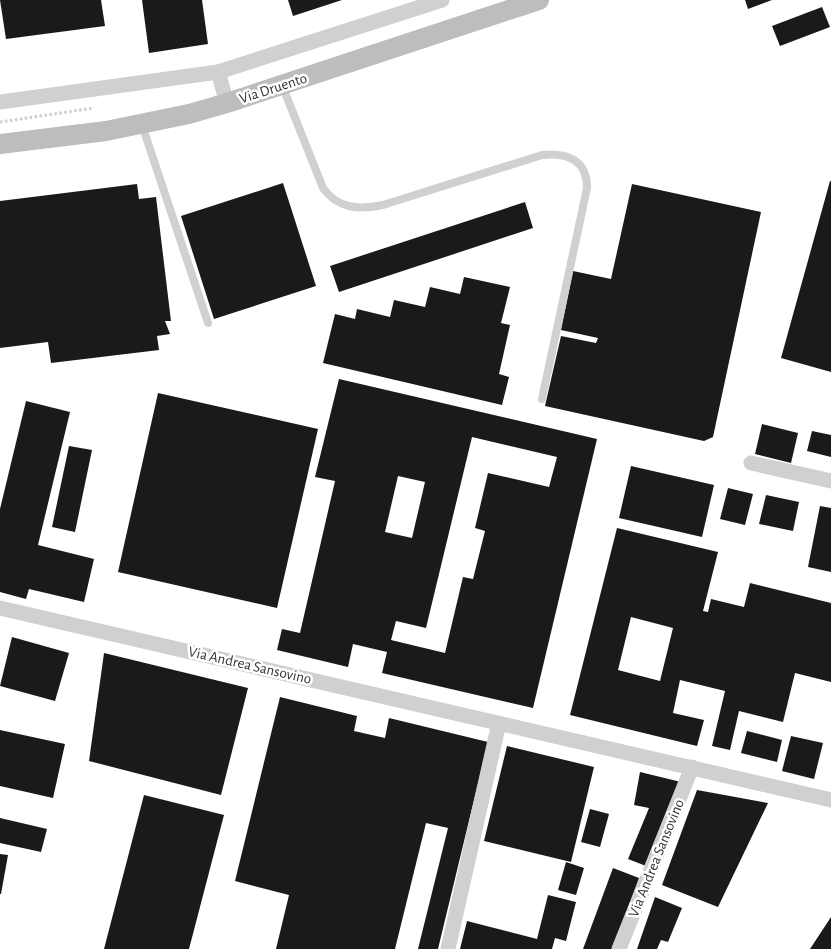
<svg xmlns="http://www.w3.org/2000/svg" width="831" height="949" viewBox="0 0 831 949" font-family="'Alegreya Sans',sans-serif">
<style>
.building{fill:#1a1a1a;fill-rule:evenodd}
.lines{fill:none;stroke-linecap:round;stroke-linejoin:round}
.path{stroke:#cdcdcd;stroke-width:3;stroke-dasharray:2.5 2.5;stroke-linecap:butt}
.lane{stroke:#d0d0d0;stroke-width:8}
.street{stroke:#d0d0d0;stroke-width:15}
.secondary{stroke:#bdbdbd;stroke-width:20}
.labels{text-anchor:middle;stroke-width:5;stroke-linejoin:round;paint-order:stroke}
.street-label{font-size:15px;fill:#333;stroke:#fff}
</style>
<rect width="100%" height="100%" fill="#fff"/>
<path class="building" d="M0,0H101L105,26L6,39Z
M142,0H202L208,44L149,53Z
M288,0H342L293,16Z
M745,0H772L748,9Z
M822,7L830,27L780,46L772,26Z
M830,181H831V372L781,358Z
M283,183L316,286L214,319L181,216Z
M137,184L139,199L156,197L171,321H165L170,334L157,336L159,350L51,363L48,342L0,348V201Z
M632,184L761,212L713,437L704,441L545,406L561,336L596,343L598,338L561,330L573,271L611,279Z
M525,202L533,228L339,292L330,266Z
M464,277L510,287L501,323L510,325L499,374L509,377L502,405L323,363L335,314L355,319L357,309L390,317L394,300L425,307L430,287L460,294Z
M339,379L597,439L533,708L382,673L387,652L353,644L348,667L277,650L282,629L300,633L335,481L315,477ZM472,437L557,457L549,487L488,473L475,528L485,531L473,579L463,577L445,653L391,640L396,621L426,628ZM398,476L425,482L412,538L385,532Z
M158,393L318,429L277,608L118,572Z
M26,401L70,412L38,545L94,559L84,602L29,589L26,599L0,592V509Z
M762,424L798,433L791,463L755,454Z
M812,431L831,435V457L807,451Z
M69,446L92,450L75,532L52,527Z
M631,466L714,485L702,537L619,518Z
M728,488L753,494L745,525L720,519Z
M766,495L799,502L793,531L759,524Z
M820,506L831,508V572L808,567Z
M617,528L718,552L703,611L708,612L711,599L744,607L750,583L831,603V682L795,673L783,722L739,711L730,750L712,746L725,691L680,680L673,713L704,720L697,746L570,715ZM631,617L673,628L660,681L618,670Z
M12,637L69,653L55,701L0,686Z
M104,653L248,688L221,795L89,761Z
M280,697L357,716L354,731L385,738L389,718L488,742L438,949H418L448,828L426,823L395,949H276L289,895L235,881Z
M0,730L65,744L53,798L0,786Z
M747,731L782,740L777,762L741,753Z
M791,736L823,743L814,779L782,771Z
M507,746L594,767L571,862L484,841Z
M640,772L681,782L646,866L628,859L649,808L634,805Z
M697,790L768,803L718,907L662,885Z
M144,795L224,815L189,949H104Z
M590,809L609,814L600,847L581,842Z
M0,818L47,829L41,852L0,843Z
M0,854L8,855L1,894H0Z
M566,862L584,868L576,895L558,890Z
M613,868L639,878L613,949H583Z
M548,895L576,902L566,941L555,938L552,949H460L467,921L537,939Z
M655,897L682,908L668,942L661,940L657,949H637Z
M831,917V949H810Z"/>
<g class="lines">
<path class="path" d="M0,122L94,108"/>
<path class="lane" d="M282,85L323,188C338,209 359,210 383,205L542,155C567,152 587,160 587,188L542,399
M142,125L208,323"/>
<path class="street" d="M218,72L227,103
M0,102L218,72L442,0
M751,463L831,481
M0,608L831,800
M448,949L499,723
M619,949L692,767"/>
<path class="secondary" d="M0,144L106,131L189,114L227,103L539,0"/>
</g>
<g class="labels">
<g class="street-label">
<text transform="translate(273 88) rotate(-18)" y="5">Via Druento</text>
<text transform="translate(250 665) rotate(13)" y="5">Via Andrea Sansovino</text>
<text transform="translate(656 858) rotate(-68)" y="5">Via Andrea Sansovino</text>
</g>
</g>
</svg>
